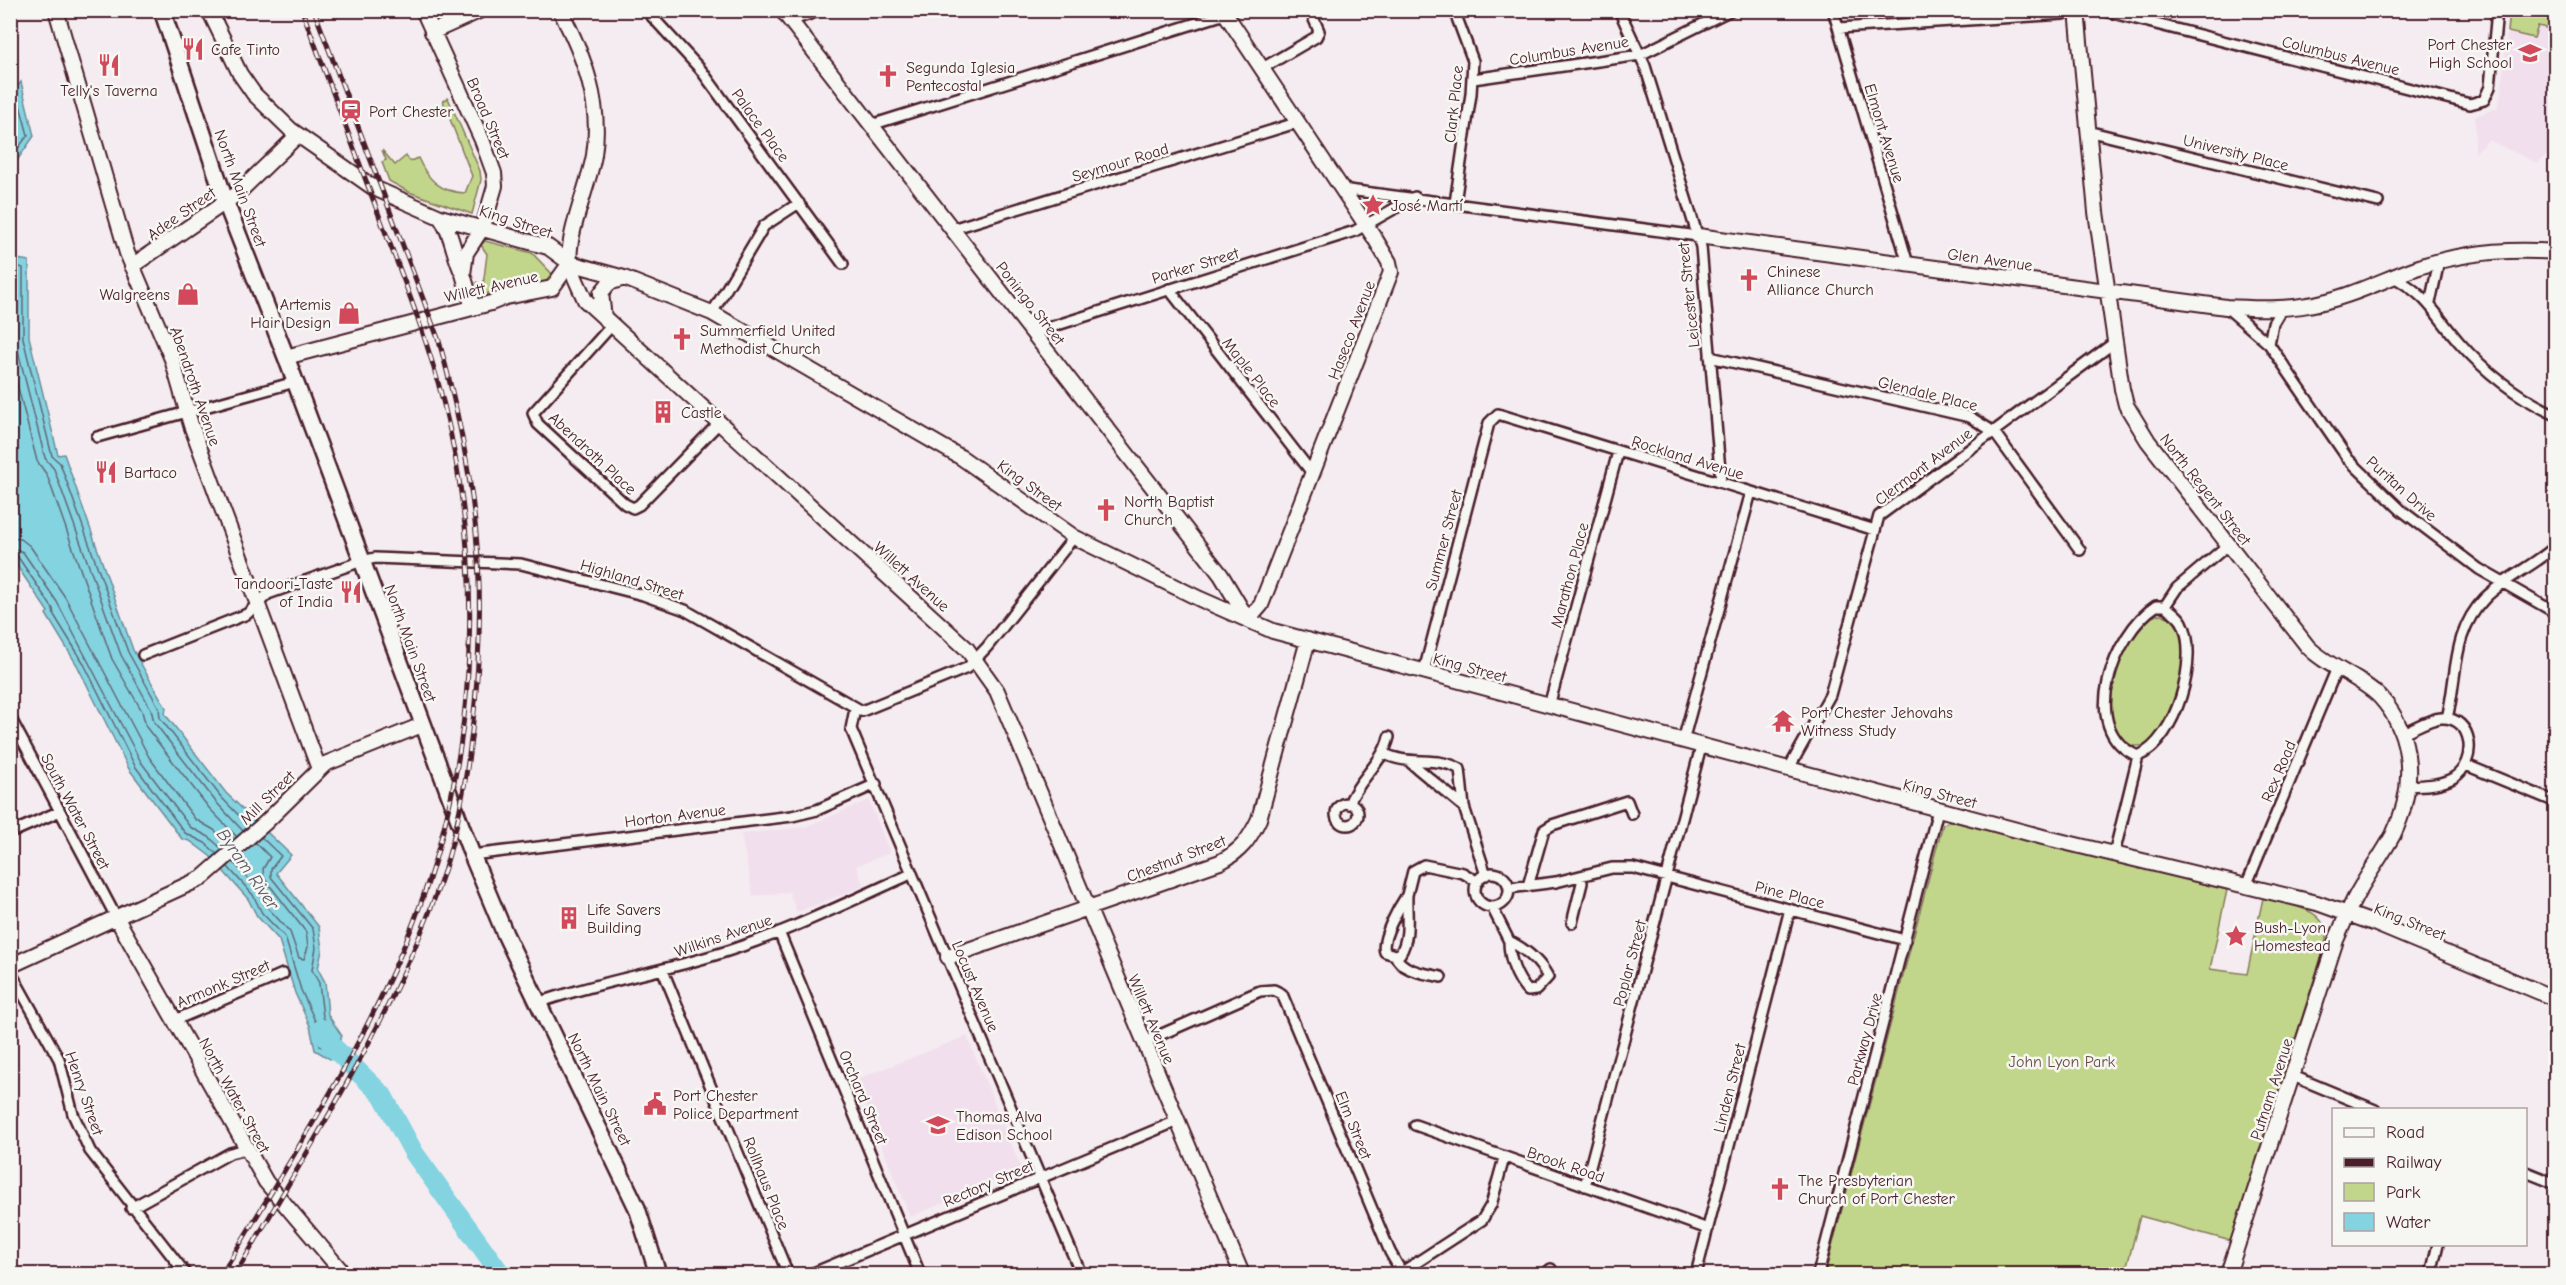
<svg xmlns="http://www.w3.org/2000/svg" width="2566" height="1285" viewBox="0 0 2566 1285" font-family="'Comic Neue',sans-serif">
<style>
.built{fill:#f2dfed}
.green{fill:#c2d68b;stroke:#867a5b;stroke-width:1.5}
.water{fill:#84d3e1;stroke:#6d8b98;stroke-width:1.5}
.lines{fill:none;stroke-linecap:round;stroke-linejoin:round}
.shore{stroke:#616774;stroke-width:1.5}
.river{stroke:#84d3e1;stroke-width:20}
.street-casing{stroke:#4a1f2b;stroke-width:14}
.secondary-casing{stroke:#4a1f2b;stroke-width:18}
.primary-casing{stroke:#4a1f2b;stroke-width:20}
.street{stroke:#f6f6f2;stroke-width:9}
.secondary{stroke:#f6f6f2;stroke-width:14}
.primary{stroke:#f6f6f2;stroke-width:15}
.rail-casing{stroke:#4a1f2b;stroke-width:5}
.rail{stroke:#f6f6f2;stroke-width:3;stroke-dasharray:9;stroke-linecap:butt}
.labels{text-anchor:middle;stroke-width:5;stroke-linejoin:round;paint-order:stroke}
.poi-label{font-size:16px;fill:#4a1f2b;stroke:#f6f6f2;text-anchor:start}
.street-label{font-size:16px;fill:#4a1f2b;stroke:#f6f6f2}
.park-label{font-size:16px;fill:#684d43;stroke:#f6f6f2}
.water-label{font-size:18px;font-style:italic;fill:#5b5562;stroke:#f6f6f2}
</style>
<rect width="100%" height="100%" fill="#f4ecf0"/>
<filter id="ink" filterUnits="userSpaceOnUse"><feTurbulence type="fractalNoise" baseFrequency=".0167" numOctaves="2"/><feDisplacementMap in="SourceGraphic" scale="12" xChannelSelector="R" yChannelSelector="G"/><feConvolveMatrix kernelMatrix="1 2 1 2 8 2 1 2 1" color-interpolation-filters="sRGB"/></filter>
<g filter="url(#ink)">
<path class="built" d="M2509,11H2555V152H2550L2537,163L2488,140L2475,153V116L2497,108L2501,95Z
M869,800L890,853L856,866L864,886L797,912L789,892L753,896L741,834L805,827Z
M967,1036L1022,1170L910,1217L855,1080Z"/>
<path class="green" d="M2510,11H2555V30L2538,26L2534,38L2508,32Z
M448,98L480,171L481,180L472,214L409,192L389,181L382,162L386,160L382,150L395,165L406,156L410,161L418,158C428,180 440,192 465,193L472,176L443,101Z
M485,241L532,253L555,277L549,282L484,294L476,282L483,286L487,254L481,245Z
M2161,614L2173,619C2198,657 2173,711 2150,744C2083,764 2112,622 2161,614Z
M1950,821L2227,890L2210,969L2247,974L2263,898C2290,905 2333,908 2325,945L2231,1241L2140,1216L2127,1266L2154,1274H1825L1941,831L1943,824Z"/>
<path class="water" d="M21,82L34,136L11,169V94Z
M10,258L29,261V337L58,455L64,454L133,650L166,708L165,714L226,793L291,855L276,873L319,927L322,950L318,969L325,982L328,1015L342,1036L330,1059L315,1050L310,1026L295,993L279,940L257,916L248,899L210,856L190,841L182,839L129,769L77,665L46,614L48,612L11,557Z"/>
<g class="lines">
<path class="shore" d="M10,96L18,98L28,135L10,159
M10,264L23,268V338L52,456L60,463L128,652L159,708L160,718L221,797L249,826
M10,272L15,275V339L45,458L54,469L121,655L151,709L154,722L216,802L243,831
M10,357L37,461L47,475L112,659L142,711L146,727L209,808L237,837
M10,538L21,539L30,546L65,597L149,757L195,819L214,830L229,844
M10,547L23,552L57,602L141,762L190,827L209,837L222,849
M10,554L18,557L53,609L54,615L83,662L135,766L185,833L205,843L217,854
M233,862L259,890L268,908L290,932L299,958L304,959L308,947L306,932L264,878L263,869L270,857L255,842
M228,867L253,895L262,913L285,937L301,990L316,1023L320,1046L327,1050L335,1037L323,1017L319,983L312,970L316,948L313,929L271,877V869L281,856L261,837"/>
<path class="river" d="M322,1029L333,1047L383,1096L414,1153L501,1274"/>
<g class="street-casing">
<path id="street" d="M646,10L701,70L843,264
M1454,10L1473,61L1471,94L1455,203
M1619,10L1645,66L1701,247L1721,482
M1833,10L1908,264
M2101,10L2470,104L2484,100L2490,87L2497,10
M790,21L822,10
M1839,28L2063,14L2073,10
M1261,69L1316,37L1319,31L1310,10
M1473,79L1640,55L1731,10
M871,125L1225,14
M2087,131L2378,202
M1341,189L1698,236
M952,229L1296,123
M2394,277C2430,298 2433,312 2459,342C2486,373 2519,398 2556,415
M1169,289L1312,473
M2430,303L2439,261
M2226,307L2269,344L2348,459L2401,510L2479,569L2556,613
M712,313L764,226L799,203
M612,325L533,413L538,424L625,504L633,508L639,505L719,423
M1032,333L1355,231L1415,197
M2269,344L2273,323L2282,308
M1710,357L1970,417L1994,432L2080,550
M97,437L295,382
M2156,606H2165C2171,611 2178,615 2182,622C2200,657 2176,741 2138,756C2076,731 2114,633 2156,606Z
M2165,606L2177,588L2229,544
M143,655L247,614L268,594L362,561L375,558L521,564L643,595L685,610L862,711L967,668L987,647L1074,537
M1424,671L1489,423L1498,414L1875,530
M1549,706L1618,452
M855,709L851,729L1081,1274
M10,717L116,917
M2447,718C2458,676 2451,633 2485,598C2506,577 2534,566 2556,546
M2402,733C2414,729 2428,719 2441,718C2474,716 2478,763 2453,778C2439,786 2422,785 2407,786
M1683,741L1751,492
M1383,753C1408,767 1436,755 1460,769L1464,807L1486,875
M1411,763L1464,807
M2466,765L2556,802
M1788,770L1830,695L1879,516L2115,342
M1336 814a11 11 0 1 1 22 0a11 11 0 1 1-22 0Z
M1349,804C1358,779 1383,763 1389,737
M10,833L58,812
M2114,854L2138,756
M472,855L792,816L817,810L876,784
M1475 890a17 17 0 1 1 34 0a17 17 0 1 1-34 0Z
M1528,886L1544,830L1552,825L1627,801L1632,814
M2246,886L2337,668
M1509,888L1556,882L1612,868H1633L1905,940
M1407,895C1406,914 1411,937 1400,954L1395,955L1385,952C1380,940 1399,907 1407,895Z
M1407,895L1413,871L1424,865L1463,873L1478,882
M1492,907L1509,941
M1572,923L1582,883L1581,877
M779,932L920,1274
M1509,941C1525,949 1539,960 1548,977L1536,990L1528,991C1516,978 1509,959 1509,941Z
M1395,955C1402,972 1425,973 1441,977
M10,971L59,1059L73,1114L90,1151L186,1274
M663,971L788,1274
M538,1003C596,982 658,973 718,954C784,934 848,902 911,874
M175,1020L283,974
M1144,1042L1260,991L1274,990L1282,994L1390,1252L1402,1273
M2293,1076L2375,1110
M1415,1125L1708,1229
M2526,1172L2556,1184
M1585,1186L1701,747
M131,1208L230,1153L246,1149
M811,1274L1177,1121
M1399,1274L1482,1220L1491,1205L1504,1158
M1545,1274L1551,1269
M1696,1274L1790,909
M1818,1274L1938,810
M2431,1274L2438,1244"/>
</g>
<g class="secondary-casing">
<path id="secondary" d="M56,10L127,253L172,359L191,425L319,769
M209,10L240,74L254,94L291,130L374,188L440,217L548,247L570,263L624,278L712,313L962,458L1074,537L1200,599L1273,631L2043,837L2317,903L2376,924L2556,999
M423,10L482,140L494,173L495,186L483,227L466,253L463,274L473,308
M560,10C584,56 602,103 594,155C589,185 566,236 570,262C572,274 580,288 585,300L967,649L997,691L1016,736L1242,1274
M782,10L1221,575L1248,620L1261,605L1391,272L1389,262L1374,237L1223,10
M2077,10L2096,212L2122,389L2126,405L2148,441L2308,647C2329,668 2359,676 2380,697C2415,735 2415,790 2393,835C2382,855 2368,874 2357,894C2349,908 2343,925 2336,940L2228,1274
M432,32L481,10
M440,217C453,234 453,255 463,274
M1698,236L2226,307C2253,308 2281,310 2308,305C2346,299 2380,281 2416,268C2462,252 2507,248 2556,252
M132,266L237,194L298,135
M604,318L601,293L609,283L624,278
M286,357L491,303L506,297L552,288L570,263
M116,917L266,1182L344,1274
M948,957L1220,862C1241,851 1249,840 1259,819L1308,640
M10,966L202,878L265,823L325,764L422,725"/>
</g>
<g class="primary-casing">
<path id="primary" d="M162,10L226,203L286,357L472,855L505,934L637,1208L658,1274"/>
</g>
<use href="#street" class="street"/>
<use href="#secondary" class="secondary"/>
<use href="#primary" class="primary"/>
<g class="rail-casing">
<path id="rail" d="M222,1274C289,1161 365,1047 413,924C477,761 486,575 444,405C429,344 406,285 383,226C356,154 329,82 302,10
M236,1274C308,1148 390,1024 439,886C457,836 466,783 472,731C489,589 477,478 439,341L314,10"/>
</g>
<use href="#rail" class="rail"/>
</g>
</g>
<defs>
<g id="restaurant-bare" transform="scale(1.8)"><path d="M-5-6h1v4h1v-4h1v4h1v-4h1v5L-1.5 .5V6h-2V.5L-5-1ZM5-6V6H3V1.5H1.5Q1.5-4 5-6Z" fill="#d1495b" stroke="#f6f6f2" stroke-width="2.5" paint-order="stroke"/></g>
<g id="school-bare" transform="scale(1.8)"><path d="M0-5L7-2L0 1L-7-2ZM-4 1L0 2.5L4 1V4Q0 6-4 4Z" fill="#d1495b" stroke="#f6f6f2" stroke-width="2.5" paint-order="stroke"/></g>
<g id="church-bare" transform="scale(1.8)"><path d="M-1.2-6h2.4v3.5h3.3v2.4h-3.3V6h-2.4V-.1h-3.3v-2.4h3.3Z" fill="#d1495b" stroke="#f6f6f2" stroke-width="2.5" paint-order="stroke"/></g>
<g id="station-bare" transform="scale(1.8)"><path d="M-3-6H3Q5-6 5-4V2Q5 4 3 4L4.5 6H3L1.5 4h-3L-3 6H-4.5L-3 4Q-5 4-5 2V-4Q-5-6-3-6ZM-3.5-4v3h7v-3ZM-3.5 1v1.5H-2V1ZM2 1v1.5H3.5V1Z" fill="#d1495b" stroke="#f6f6f2" stroke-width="2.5" paint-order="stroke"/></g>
<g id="sight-bare" transform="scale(1.8)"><path d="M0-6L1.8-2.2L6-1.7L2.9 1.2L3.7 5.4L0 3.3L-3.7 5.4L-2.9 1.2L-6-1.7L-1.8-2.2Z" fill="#d1495b" stroke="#f6f6f2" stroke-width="2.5" paint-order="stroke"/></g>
<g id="shop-bare" transform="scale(1.8)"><path d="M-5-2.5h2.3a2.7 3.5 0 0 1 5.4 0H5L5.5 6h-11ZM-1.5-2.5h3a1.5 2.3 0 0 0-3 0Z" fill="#d1495b" stroke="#f6f6f2" stroke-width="2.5" paint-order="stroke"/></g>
<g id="building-bare" transform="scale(1.8)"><path d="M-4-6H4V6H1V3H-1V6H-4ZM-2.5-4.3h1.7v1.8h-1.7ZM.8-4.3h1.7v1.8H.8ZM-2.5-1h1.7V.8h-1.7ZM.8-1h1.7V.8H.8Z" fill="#d1495b" stroke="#f6f6f2" stroke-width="2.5" paint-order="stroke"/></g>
<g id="temple-bare" transform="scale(1.8)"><path d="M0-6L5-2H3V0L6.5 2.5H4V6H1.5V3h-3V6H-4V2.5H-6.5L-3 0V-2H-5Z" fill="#d1495b" stroke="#f6f6f2" stroke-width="2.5" paint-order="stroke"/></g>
<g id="civic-bare" transform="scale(1.8)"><path d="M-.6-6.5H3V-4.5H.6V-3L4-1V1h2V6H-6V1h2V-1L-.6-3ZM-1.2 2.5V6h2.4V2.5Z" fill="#d1495b" stroke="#f6f6f2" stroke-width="2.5" paint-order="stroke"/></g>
</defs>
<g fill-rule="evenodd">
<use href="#restaurant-bare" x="193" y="49"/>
<use href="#school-bare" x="2530" y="53"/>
<use href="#restaurant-bare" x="109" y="65"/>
<use href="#church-bare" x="888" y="76"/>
<use href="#station-bare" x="351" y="111"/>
<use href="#sight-bare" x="1373" y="205"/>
<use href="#church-bare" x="1749" y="280"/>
<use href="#shop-bare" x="188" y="294"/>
<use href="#shop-bare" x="349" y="313"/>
<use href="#church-bare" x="682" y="339"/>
<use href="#building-bare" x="663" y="412"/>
<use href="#restaurant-bare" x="106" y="472"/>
<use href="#church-bare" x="1106" y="510"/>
<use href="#restaurant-bare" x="351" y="592"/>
<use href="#temple-bare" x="1783" y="721"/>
<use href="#building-bare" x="569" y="918"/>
<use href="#sight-bare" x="2236" y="936"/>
<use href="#civic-bare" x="655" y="1104"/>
<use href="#school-bare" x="938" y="1125"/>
<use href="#church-bare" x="1780" y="1189"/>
</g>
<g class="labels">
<g class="poi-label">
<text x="2512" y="50" text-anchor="end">Port Chester<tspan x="2512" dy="18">High School</tspan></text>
<text x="211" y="55">Cafe Tinto</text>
<text x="906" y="73">Segunda Iglesia<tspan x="906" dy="18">Pentecostal</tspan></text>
<text x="109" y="96" text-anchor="middle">Telly's Taverna</text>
<text x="369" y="117">Port Chester</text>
<text x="1391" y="211">José Martí</text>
<text x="1767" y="277">Chinese<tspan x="1767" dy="18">Alliance Church</tspan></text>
<text x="170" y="300" text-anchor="end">Walgreens</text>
<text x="331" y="310" text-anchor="end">Artemis<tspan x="331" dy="18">Hair Design</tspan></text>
<text x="700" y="336">Summerfield United<tspan x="700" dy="18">Methodist Church</tspan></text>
<text x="681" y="418">Castle</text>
<text x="124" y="478">Bartaco</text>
<text x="1124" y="507">North Baptist<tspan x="1124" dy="18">Church</tspan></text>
<text x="333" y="589" text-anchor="end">Tandoori-Taste<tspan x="333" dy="18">of India</tspan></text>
<text x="1801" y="718">Port Chester Jehovahs<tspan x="1801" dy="18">Witness Study</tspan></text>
<text x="587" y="915">Life Savers<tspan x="587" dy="18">Building</tspan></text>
<text x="2254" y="933">Bush-Lyon<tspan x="2254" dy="18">Homestead</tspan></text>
<text x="673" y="1101">Port Chester<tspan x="673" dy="18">Police Department</tspan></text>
<text x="956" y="1122">Thomas Alva<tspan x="956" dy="18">Edison School</tspan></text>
<text x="1798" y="1186">The Presbyterian<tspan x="1798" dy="18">Church of Port Chester</tspan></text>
</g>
<g class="street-label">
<text transform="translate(1569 50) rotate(-9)" y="6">Columbus Avenue</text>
<text transform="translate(2341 55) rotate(14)" y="6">Columbus Avenue</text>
<text transform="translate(1453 104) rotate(-84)" y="6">Clark Place</text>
<text transform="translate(489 118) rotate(67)" y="6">Broad Street</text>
<text transform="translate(761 125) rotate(54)" y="6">Palace Place</text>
<text transform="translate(1885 133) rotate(73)" y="6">Elmont Avenue</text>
<text transform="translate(2236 152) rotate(14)" y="6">University Place</text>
<text transform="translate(1120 162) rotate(-17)" y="6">Seymour Road</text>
<text transform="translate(241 188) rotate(70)" y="6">North Main Street</text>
<text transform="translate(181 213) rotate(-35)" y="6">Adee Street</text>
<text transform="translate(516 221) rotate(18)" y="6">King Street</text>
<text transform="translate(1990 259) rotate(8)" y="6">Glen Avenue</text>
<text transform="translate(1195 265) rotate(-17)" y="6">Parker Street</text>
<text transform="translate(491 286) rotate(-13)" y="6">Willett Avenue</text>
<text transform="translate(1688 295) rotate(-96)" y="6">Leicester Street</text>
<text transform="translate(1031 303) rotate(52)" y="6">Poningo Street</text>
<text transform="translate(1351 330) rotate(-69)" y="6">Haseco Avenue</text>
<text transform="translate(1252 372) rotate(52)" y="6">Maple Place</text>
<text transform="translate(196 386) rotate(71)" y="6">Abendroth Avenue</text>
<text transform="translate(1928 393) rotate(14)" y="6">Glendale Place</text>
<text transform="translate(593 453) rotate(43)" y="6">Abendroth Place</text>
<text transform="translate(1688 457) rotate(17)" y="6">Rockland Avenue</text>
<text transform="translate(1923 466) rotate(-37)" y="6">Clermont Avenue</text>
<text transform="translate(1030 485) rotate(36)" y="6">King Street</text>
<text transform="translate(2402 488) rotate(42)" y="6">Puritan Drive</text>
<text transform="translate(2206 489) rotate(52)" y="6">North Regent Street</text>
<text transform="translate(1443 540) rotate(-75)" y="6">Summer Street</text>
<text transform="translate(1569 575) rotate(-75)" y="6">Marathon Place</text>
<text transform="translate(912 576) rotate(42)" y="6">Willett Avenue</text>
<text transform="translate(632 579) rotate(17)" y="6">Highland Street</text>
<text transform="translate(411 643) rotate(70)" y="6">North Main Street</text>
<text transform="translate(1470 667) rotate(15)" y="6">King Street</text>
<text transform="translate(2278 771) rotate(-67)" y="6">Rex Road</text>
<text transform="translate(1940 793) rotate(15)" y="6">King Street</text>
<text transform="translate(267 797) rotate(-44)" y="6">Mill Street</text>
<text transform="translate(76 811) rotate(62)" y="6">South Water Street</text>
<text transform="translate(675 815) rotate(-7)" y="6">Horton Avenue</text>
<text transform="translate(1176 858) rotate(-21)" y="6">Chestnut Street</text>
<text transform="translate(1790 894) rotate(14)" y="6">Pine Place</text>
<text transform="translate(2410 921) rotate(22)" y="6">King Street</text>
<text transform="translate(723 935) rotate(-19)" y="6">Wilkins Avenue</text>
<text transform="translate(1629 963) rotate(-75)" y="6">Poplar Street</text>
<text transform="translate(223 983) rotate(-23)" y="6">Armonk Street</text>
<text transform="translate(976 986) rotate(67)" y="6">Locust Avenue</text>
<text transform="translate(1152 1019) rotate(67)" y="6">Willett Avenue</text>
<text transform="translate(1864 1039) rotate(-75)" y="6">Parkway Drive</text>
<text transform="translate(1729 1088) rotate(-76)" y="6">Linden Street</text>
<text transform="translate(600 1089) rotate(64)" y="6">North Main Street</text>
<text transform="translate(2271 1089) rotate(-72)" y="6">Putnam Avenue</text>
<text transform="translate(85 1093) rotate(71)" y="6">Henry Street</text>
<text transform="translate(235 1095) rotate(61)" y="6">North Water Street</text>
<text transform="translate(864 1097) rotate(67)" y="6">Orchard Street</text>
<text transform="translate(1354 1125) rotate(68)" y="6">Elm Street</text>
<text transform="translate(1566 1164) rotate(19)" y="6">Brook Road</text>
<text transform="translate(767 1183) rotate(68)" y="6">Rollhaus Place</text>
<text transform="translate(988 1183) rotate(-23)" y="6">Rectory Street</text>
</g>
<g class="park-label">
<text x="2062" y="1067">John Lyon Park</text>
</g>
<g class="water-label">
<text transform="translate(248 869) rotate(55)" y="6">Byram River</text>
</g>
</g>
<rect width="2566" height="1285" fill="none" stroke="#f6f6f2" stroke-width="36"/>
<rect x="18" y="18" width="2530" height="1249" fill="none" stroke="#4a1f2b" stroke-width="2" filter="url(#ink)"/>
<rect x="2332" y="1108" width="195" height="138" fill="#f6f6f2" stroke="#b1a0a2" stroke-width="1.5"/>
<rect x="2344" y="1128" width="30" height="9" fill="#f6f6f2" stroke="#b1a0a2" stroke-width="1.5"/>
<text x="2386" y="1138" font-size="18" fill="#4a1f2b">Road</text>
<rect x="2344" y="1158" width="30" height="9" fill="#4a1f2b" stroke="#b1a0a2" stroke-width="1.5"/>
<text x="2386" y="1168" font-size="18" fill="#4a1f2b">Railway</text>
<rect x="2344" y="1183" width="30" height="18" fill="#c2d68b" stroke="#b1a0a2" stroke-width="1.5"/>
<text x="2386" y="1198" font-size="18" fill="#4a1f2b">Park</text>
<rect x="2344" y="1213" width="30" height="18" fill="#84d3e1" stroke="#b1a0a2" stroke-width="1.5"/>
<text x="2386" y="1228" font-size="18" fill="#4a1f2b">Water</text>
</svg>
